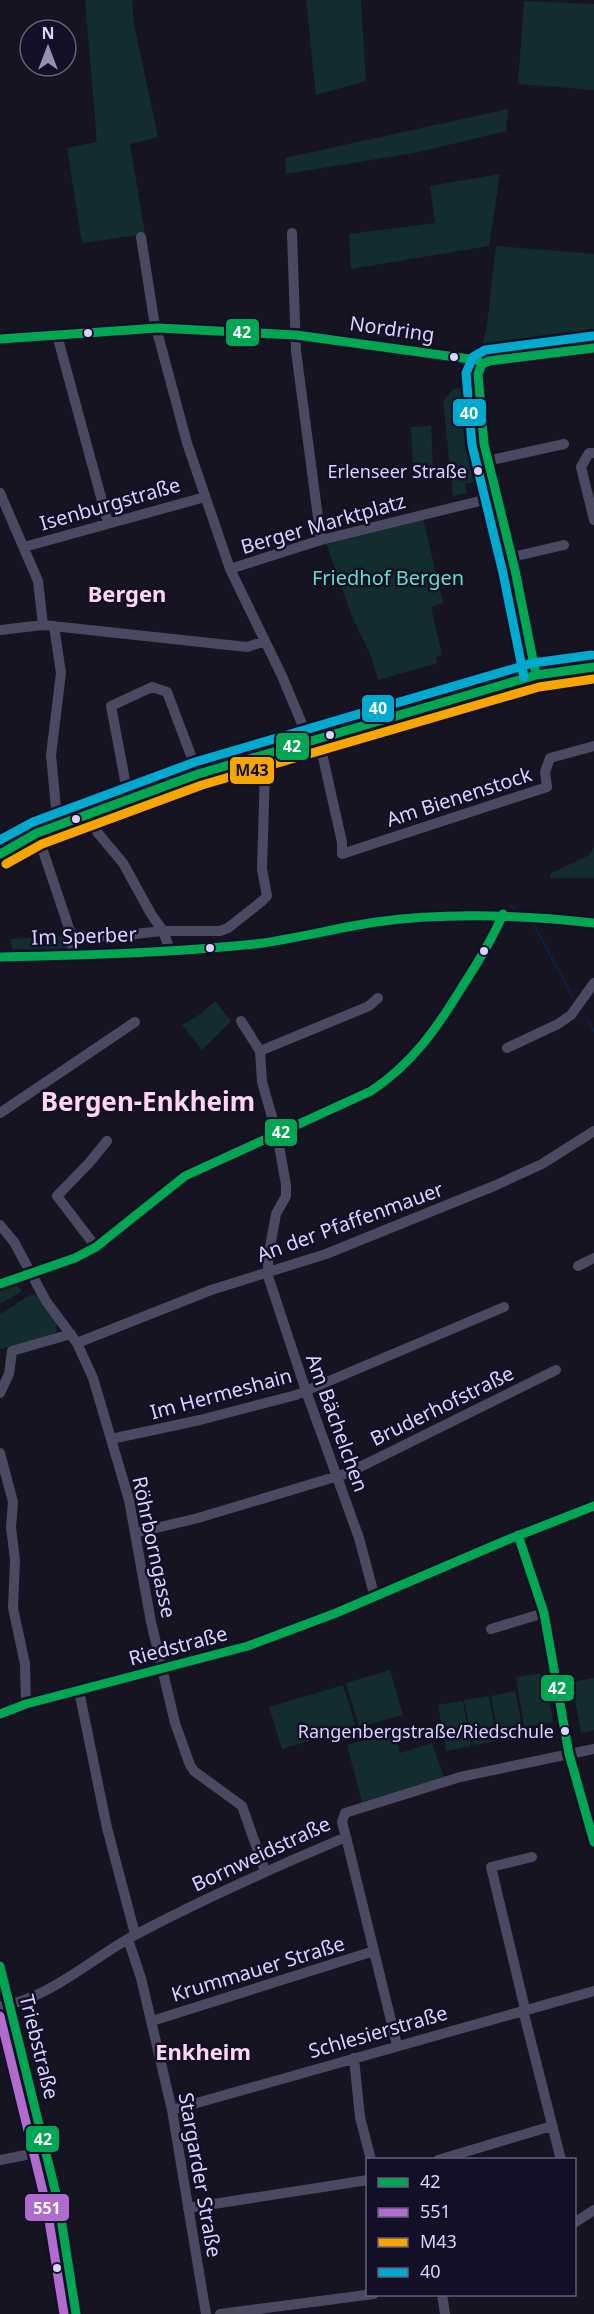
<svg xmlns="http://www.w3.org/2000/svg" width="594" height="2314" viewBox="0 0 594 2314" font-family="'Noto Sans',sans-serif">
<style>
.green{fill:#132c2d}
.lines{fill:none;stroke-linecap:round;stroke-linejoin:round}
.stream{stroke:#0d2144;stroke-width:2}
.minor{stroke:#4a4962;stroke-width:10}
.bus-1-casing{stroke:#130f26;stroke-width:14}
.bus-2-casing{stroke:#130f26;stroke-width:14}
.bus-3-casing{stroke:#130f26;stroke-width:14}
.bus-4-casing{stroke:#130f26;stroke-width:14}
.bus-1{stroke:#00a651;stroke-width:9}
.bus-2{stroke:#b06ccc;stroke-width:9}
.bus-3{stroke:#f7a600;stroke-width:9}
.bus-4{stroke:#00a9ce;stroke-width:9}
.bus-dot{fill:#d9d4ff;stroke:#130f26;stroke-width:2}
.labels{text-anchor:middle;stroke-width:5;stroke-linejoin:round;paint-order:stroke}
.bus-label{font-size:18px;fill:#d9d4ff;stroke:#130f26;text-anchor:end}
.street-label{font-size:20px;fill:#d9d4ff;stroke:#130f26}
.park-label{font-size:20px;fill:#5fe0c0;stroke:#130f26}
.quarter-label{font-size:22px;font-weight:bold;fill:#ffd6f0;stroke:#130f26}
.district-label{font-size:26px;font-weight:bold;fill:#ffd6f0;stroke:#130f26}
.line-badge{stroke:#130f26;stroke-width:2}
.badge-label{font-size:16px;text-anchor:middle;font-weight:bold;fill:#fff}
.pale-badge-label{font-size:16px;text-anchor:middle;font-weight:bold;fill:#111}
</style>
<rect width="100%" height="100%" fill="#161421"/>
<path class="green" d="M85,0H132L134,24L158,137L130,144L145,234L82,243L67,148L97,142Z
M306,0H361L366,81L316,95Z
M524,1L594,4V90L518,84Z
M508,109L506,131L419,152L286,174L285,158Z
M500,174L489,246L351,269L349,234L435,223L430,186Z
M496,246L594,254V339L480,354L487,325Z
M464,387L466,390L472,446L478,481L465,484L467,493L453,496L443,401L453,389Z
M431,426L433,468L413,470L411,427Z
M423,518L443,603L431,607L442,655L436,657L437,663L378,680L372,659L351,614L326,543Z
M594,847V878H550V874L589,855Z
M68,936L69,949H65L64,951L13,952L10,939Z
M215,1001L231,1021L202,1050L182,1025L202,1013Z
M15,1282L22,1291L0,1304V1287Z
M34,1294L39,1297L57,1324L56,1332L51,1336L0,1349V1314C12,1309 22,1297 34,1294Z
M390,1670L403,1715L359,1727L346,1683Z
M545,1673L553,1722L524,1727L516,1677Z
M594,1678V1730L581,1733L572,1682Z
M343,1685L356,1727L282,1749L269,1707Z
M515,1691L524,1736L499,1741L491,1696Z
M489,1696L497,1741L473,1745L464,1700Z
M463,1701L471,1746L446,1751L438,1705Z
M395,1731L400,1753L432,1743L444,1777L362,1802L347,1745Z"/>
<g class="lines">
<path class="stream" d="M510,905L516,909
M533,923L573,997
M587,1019L594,1031"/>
<path class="minor" d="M292,233L296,351L321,540
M141,237L154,320L187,443L230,569L282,676L310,743
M57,335L108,523
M0,339L158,328L296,335L477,360L482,364
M594,453H589L581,467L594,520
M487,461L564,444
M0,493L38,581L43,625
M24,547L205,497
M512,557L564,545
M230,569L321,540L496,497
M54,626L61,673L51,755L56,808L61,824
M0,630L43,625L247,647L265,641
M536,675L515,570L484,444L478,374L482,364L489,361L594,348
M319,740L342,842V854L547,787L545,772L550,758L594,746
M130,798L125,780L111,706L152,687L167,692L198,774
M90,813L97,832L123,863L151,914L163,931L170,950
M37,833L72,937L73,955
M0,840L4,853
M0,854L37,833L198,774L536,675L594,667
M72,937L116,936L163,931H220L228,928L262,901L267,896L262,869L265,769L263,756
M0,957C81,955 161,952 241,945C287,941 331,929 376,922C453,912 517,914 594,923
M241,1021L260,1051L262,1082L277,1134L286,1185V1196L276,1214L268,1258V1276L306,1391L359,1538L375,1598
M507,1048L558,1024L571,1015L594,983
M260,1051L369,1006L378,998
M0,1113L135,1022
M0,1225L14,1242L46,1301L77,1343L93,1378L129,1500L151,1622L175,1723L190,1765L194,1771L242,1806L265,1871
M96,1247L57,1196L89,1163L107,1141
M578,1266L594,1258
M0,1284L75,1258L96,1247L185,1176L371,1091C416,1064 435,1031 462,988C477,964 493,940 503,914
M77,1343L211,1290L326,1254L494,1186L542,1164L594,1131
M0,1393L9,1374L12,1351L71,1334
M111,1439L200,1420L296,1395L504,1307
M0,1453L13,1502L11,1527L15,1560L13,1608L25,1664L26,1704
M135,1533L198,1518L348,1473L556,1370
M518,1535L544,1613L569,1754L594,1842
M491,1629L544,1613
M79,1691L107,1828L135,1934
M0,1714L26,1704L248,1646C367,1606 477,1548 594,1506
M128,1939L141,1978L172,2110L206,2314
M0,1966L59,2206L76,2314
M0,2006C49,2000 94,1956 137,1934C205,1898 275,1867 346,1837
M525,2009L491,1867L532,1857
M523,2010L561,2160
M152,2021L374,1951
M397,2045L346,1837L342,1822L345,1813L460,1777L594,1749
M354,2058L360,2117L371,2160
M172,2110L594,1991
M0,2160L46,2151
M438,2160L552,2126
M188,2208L368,2180
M574,2223L594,2210
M442,2294L445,2314
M220,2314L374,2294"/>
<g class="bus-1-casing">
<path id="bus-1" d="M0,339L158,328L296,335L477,360L482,364
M536,675L515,570L484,444L478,374L482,364L489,361L594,348
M0,854L37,833L198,774L536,675L594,667
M0,957C85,955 170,953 255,944C296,939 335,928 376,922C448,912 521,915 594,923
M0,1284L75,1258L96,1247L185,1176L371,1091C412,1064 437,1028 462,987C477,964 492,940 503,914
M518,1535L544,1613L569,1754L594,1842
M0,1714L26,1704L248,1646L336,1613L507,1540L594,1506
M0,1966L59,2206L76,2314"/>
</g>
<g class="bus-2-casing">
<path id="bus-2" d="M0,2016L47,2208L64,2314"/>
</g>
<g class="bus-3-casing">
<path id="bus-3" d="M6,864L42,844L202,785L539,687L594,679"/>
</g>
<g class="bus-4-casing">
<path id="bus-4" d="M524,677L503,573L472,445L466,373L473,357L485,350L593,336
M0,840L33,822L195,762L533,663L592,655"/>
</g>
<use href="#bus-1" class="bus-1"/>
<use href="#bus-2" class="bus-2"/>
<use href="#bus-3" class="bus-3"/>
<use href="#bus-4" class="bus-4"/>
</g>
<g class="bus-dot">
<circle cx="88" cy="333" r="5"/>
<circle cx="454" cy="357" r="5"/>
<circle cx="478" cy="471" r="5"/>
<circle cx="330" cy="735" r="5"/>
<circle cx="76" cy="819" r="5"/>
<circle cx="210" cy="948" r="5"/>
<circle cx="484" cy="951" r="5"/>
<circle cx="565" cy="1731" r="5"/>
<circle cx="57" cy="2268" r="5"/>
</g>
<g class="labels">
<g class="bus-label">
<text x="467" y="478">Erlenseer Straße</text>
<text x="554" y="1738">Rangenbergstraße/Riedschule</text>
</g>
<g class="street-label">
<text transform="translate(392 329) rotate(8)" y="7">Nordring</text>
<text transform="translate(110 504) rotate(-16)" y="7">Isenburgstraße</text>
<text transform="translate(323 524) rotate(-16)" y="7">Berger Marktplatz</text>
<text transform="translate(459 797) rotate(-18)" y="7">Am Bienenstock</text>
<text transform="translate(84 936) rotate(-2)" y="7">Im Sperber</text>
<text transform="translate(350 1222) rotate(-20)" y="7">An der Pfaffenmauer</text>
<text transform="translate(221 1394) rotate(-15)" y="7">Im Hermeshain</text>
<text transform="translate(442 1406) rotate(-26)" y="7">Bruderhofstraße</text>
<text transform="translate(337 1423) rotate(70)" y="7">Am Bächelchen</text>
<text transform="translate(154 1547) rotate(78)" y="7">Röhrborngasse</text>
<text transform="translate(178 1646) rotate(-15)" y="7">Riedstraße</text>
<text transform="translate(261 1854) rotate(-25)" y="7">Bornweidstraße</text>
<text transform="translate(258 1969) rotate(-17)" y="7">Krummauer Straße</text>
<text transform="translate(378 2032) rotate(-16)" y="7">Schlesierstraße</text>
<text transform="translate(39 2047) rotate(76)" y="7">Triebstraße</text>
<text transform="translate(200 2175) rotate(80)" y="7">Stargarder Straße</text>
</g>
<g class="park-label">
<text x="388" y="585">Friedhof Bergen</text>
</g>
<g class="quarter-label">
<text x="127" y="602">Bergen</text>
<text x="203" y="2060">Enkheim</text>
</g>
<g class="district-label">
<text x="148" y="1111">Bergen-Enkheim</text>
</g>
</g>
<g class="line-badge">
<rect x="225" y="318" width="35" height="29" rx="6" fill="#00a651"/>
<rect x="452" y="398" width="35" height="29" rx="6" fill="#00a9ce"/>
<rect x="361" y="694" width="34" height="29" rx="6" fill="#00a9ce"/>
<rect x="275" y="732" width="35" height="29" rx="6" fill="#00a651"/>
<rect x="229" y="756" width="46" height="29" rx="6" fill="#f7a600"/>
<rect x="264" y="1118" width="34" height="29" rx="6" fill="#00a651"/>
<rect x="540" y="1674" width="35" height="28" rx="6" fill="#00a651"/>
<rect x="25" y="2125" width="35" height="28" rx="6" fill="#00a651"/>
<rect x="24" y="2193" width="46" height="29" rx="6" fill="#b06ccc"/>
</g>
<g class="badge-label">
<text x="242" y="338">42</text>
<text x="469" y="419">40</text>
<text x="378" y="714">40</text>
<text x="292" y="752">42</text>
<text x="281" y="1138">42</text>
<text x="557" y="1694">42</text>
<text x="43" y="2145">42</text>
<text x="47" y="2214">551</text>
</g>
<g class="pale-badge-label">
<text x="252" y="776">M43</text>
</g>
<rect x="366" y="2158" width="210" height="138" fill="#130f26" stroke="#625e7d" stroke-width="1.5"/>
<rect x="378" y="2178" width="30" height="9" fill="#00a651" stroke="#625e7d" stroke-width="1.5"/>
<text x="420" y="2188" font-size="18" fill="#d9d4ff">42</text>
<rect x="378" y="2208" width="30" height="9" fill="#b06ccc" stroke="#625e7d" stroke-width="1.5"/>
<text x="420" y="2218" font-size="18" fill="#d9d4ff">551</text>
<rect x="378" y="2238" width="30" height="9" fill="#f7a600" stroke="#625e7d" stroke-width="1.5"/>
<text x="420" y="2248" font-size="18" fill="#d9d4ff">M43</text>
<rect x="378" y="2268" width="30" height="9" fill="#00a9ce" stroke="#625e7d" stroke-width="1.5"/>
<text x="420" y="2278" font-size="18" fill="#d9d4ff">40</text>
<g transform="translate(48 48)"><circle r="28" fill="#130f26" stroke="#625e7d" stroke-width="1.5"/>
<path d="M0-4.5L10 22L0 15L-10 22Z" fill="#9591b1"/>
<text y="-9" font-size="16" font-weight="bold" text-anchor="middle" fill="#d9d4ff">N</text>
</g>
</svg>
